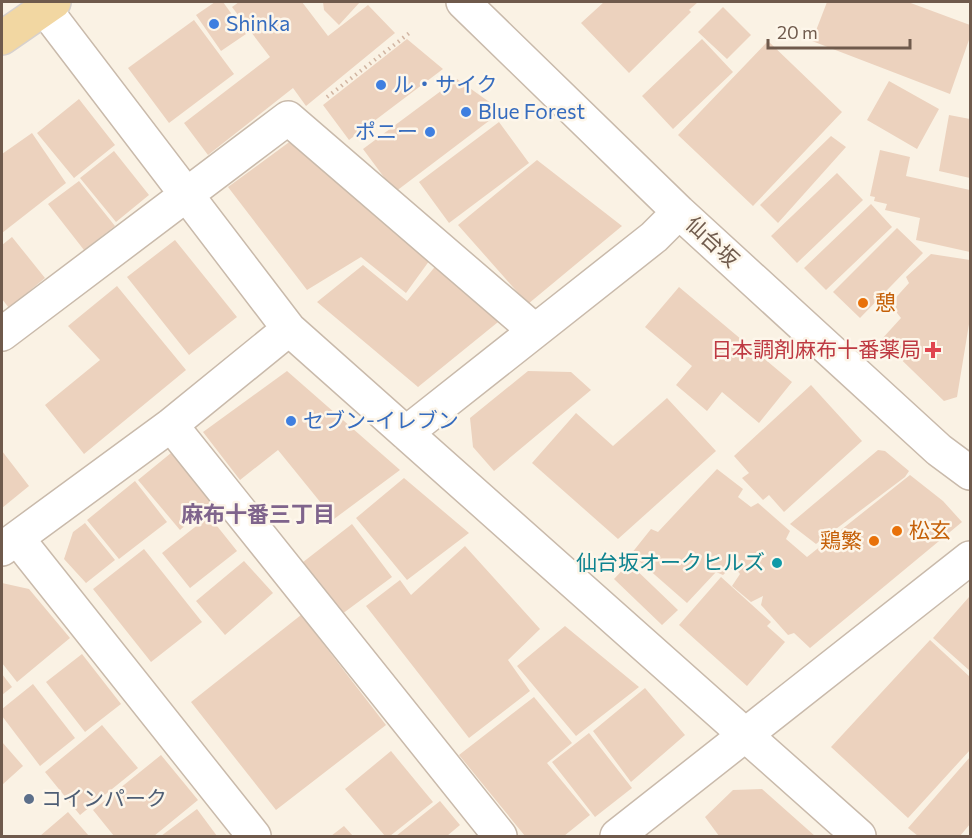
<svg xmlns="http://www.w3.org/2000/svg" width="972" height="838" viewBox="0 0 972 838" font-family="Commissioner,'Noto Sans JP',sans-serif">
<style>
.building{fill:#ecd2be}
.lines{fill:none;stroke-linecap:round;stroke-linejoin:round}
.minor-casing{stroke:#c9baab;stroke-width:36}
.major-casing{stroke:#d7d1cd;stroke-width:36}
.path{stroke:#d1b5a2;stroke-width:4;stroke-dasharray:1.5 4.5;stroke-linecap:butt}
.minor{stroke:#fff;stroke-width:33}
.major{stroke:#f2d7a2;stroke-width:33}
.shop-dot{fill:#3f7fe0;stroke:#fdf6ea;stroke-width:2}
.food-dot{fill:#e8710a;stroke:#fdf6ea;stroke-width:2}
.health-dot{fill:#e0444e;stroke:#fdf6ea;stroke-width:2}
.culture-dot{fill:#0f9aa8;stroke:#fdf6ea;stroke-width:2}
.service-dot{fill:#5c6f8a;stroke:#fdf6ea;stroke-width:2}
.labels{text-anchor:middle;stroke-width:5;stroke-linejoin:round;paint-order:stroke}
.shop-label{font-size:21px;fill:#366cbe;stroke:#fdf6ea;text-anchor:start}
.street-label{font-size:21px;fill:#6f5a4c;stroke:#fdf6ea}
.food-label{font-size:21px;fill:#c56008;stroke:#fdf6ea;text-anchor:start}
.health-label{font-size:21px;fill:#be3a42;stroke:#fdf6ea;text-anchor:end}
.culture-label{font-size:21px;fill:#0d838f;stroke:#fdf6ea;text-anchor:end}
.service-label{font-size:21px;fill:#4e5e75;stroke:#fdf6ea;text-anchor:start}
.neighbourhood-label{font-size:22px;font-weight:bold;fill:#7f648c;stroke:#fdf6ea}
</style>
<rect width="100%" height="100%" fill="#faf2e4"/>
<path class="building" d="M215,2H223L246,34L221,51L196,15Z
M239,2H302L328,36L368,5L395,33L306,106L293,88L208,155L184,123L270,57L232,7Z
M323,2H360L339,25L324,10Z
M604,2H698L689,10L691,12L629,73L581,23Z
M827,2H908L970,25V37L950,94L812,41Z
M723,7L751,35L727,59L698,32Z
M194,20L234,74L169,123L128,68Z
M407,39L443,69L349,140L323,105Z
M702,39L733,72L673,129L642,96Z
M768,41L842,112L753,206L678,135Z
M457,79L502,111L395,192L363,149Z
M889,81L939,109L917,149L867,120Z
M79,99L115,145L74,178L37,133Z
M949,115L970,119V178L939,171Z
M499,122L529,163L449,223L419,182Z
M32,133L66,183L2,233V154Z
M831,136L846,147L778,223L760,205Z
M292,140L432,257L406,293L361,257L307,290L228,187Z
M880,150L910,157L906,176L970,190V252L916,240L920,218L885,210L887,204L874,201L875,197L870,196Z
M114,151L149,195L116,222L80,178Z
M537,160L622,226L528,304L458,225Z
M837,173L863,200L797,263L771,236Z
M79,181L115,226L84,250L48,204Z
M871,204L892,227L826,290L804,268Z
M897,228L923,253L860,318L833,292Z
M12,237L45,278L9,308L2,299V245Z
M175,240L237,317L189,355L127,277Z
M931,254L970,260V318L957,397L944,401L881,340L901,318L890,304L909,283L906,277Z
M438,263L503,318L418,387L317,302L363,265L407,301Z
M117,286L186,370L84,454L45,405L100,360L68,326Z
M679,287L792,382L759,423L722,392L707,411L676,385L692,366L645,327Z
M287,371L400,470L334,519L278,450L240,480L203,432Z
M528,371L571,372L591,390L494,471L473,447L470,418Z
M811,385L862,441L784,512L769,495L763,500L742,478L749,473L734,456Z
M667,398L716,451L618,539L532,463L576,413L613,446Z
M878,450L885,451L909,471L905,477L816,544L790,524Z
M2,451L29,486L2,508Z
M171,453L212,502L180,530L138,480Z
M717,469L743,489L738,497L751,507L758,503L790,531L786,539L807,557L910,475L943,501L962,522L810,648L794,633L788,635L761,605L763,596L751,602L732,586L740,574L736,569H729L723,575L716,572L687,603L631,554L651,529L658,532Z
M404,478L469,533L407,580L356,518Z
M135,481L167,522L119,559L87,520Z
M209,516L237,551L190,588L162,553Z
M85,523L115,560L86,583L64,559L73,532Z
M352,524L392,577L338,617L298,566Z
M465,546L540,629L508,660L530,691L469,738L366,606L400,580L411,595Z
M144,549L202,622L151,662L93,589Z
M244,561L273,593L225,635L196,601Z
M629,563L678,610L662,625L614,579Z
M721,577L771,622L767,626L785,642L747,686L679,625Z
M2,583L29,589L70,638L17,682L2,663Z
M969,597L970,599V671L933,638Z
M301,615L386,725L276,810L191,702Z
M565,626L639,687L576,736L517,666Z
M930,640L970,677V750L908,818L831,747Z
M82,654L121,704L85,732L46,682Z
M2,674L12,687L2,695Z
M33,684L75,738L40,766L2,716V709Z
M645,688L685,735L631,782L593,731Z
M534,697L572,743L547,763L590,815L564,836H525L459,755Z
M102,725L138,768L80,815L45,772Z
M589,733L632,788L595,817L552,762Z
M2,742L23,766L2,785Z
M391,751L433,802L390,836H385L345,789Z
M161,755L198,800L154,836H114L93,810Z
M970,757V824L960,836H918L908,828Z
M762,789L815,836H719L705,817L733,790Z
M440,801L460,825L447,836H396Z
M197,809L217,836H161Z
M68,812L89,836H40Z
M344,826L353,836H331Z"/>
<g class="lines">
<g class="minor-casing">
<path id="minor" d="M463,2L679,212L939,450L970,473
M44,8L289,329L859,836
M2,334L288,118L534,330
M171,425L500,836
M406,433L654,237L679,212
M17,538L254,836
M2,549L171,425L289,329
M617,836L970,558"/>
</g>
<g class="major-casing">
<path id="major" d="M2,38L54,2"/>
</g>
<path class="path" d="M327,97L412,31"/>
<use href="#minor" class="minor"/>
<use href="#major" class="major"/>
</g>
<g class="shop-dot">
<circle cx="214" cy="24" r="6"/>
<circle cx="381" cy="85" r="6"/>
<circle cx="466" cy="112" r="6"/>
<circle cx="430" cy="132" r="6"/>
<circle cx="291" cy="421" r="6"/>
</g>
<g class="food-dot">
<circle cx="863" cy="303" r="6"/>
<circle cx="897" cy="531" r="6"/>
<circle cx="874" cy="541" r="6"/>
</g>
<path class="health-dot" d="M930 341h6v6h6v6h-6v6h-6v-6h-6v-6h6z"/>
<circle class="culture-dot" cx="777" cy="563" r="6"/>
<circle class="service-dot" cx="29" cy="799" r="6"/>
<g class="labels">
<g class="shop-label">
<text x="226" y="31">Shinka</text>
<text x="393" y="92">ル・サイク</text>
<text x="478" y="119">Blue Forest</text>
<text x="418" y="139" text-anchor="end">ポニー</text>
<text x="303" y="428">セブン-イレブン</text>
</g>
<g class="street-label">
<text transform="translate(712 242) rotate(43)" y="7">仙台坂</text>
</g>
<g class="food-label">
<text x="875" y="310">憩</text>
<text x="909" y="538">松玄</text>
<text x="862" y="548" text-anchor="end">鶏繁</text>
</g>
<g class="health-label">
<text x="921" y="357">日本調剤麻布十番薬局</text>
</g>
<g class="culture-label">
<text x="765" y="570">仙台坂オークヒルズ</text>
</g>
<g class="service-label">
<text x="41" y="806">コインパーク</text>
</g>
<g class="neighbourhood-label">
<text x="258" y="522">麻布十番三丁目</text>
</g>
</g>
<rect width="972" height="838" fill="none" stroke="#6f5a4c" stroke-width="6"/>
<path d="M768 39v9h142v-9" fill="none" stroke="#6f5a4c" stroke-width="3"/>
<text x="777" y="39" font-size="18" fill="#6f5a4c" stroke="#fdf6ea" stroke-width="4.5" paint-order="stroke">20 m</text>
</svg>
